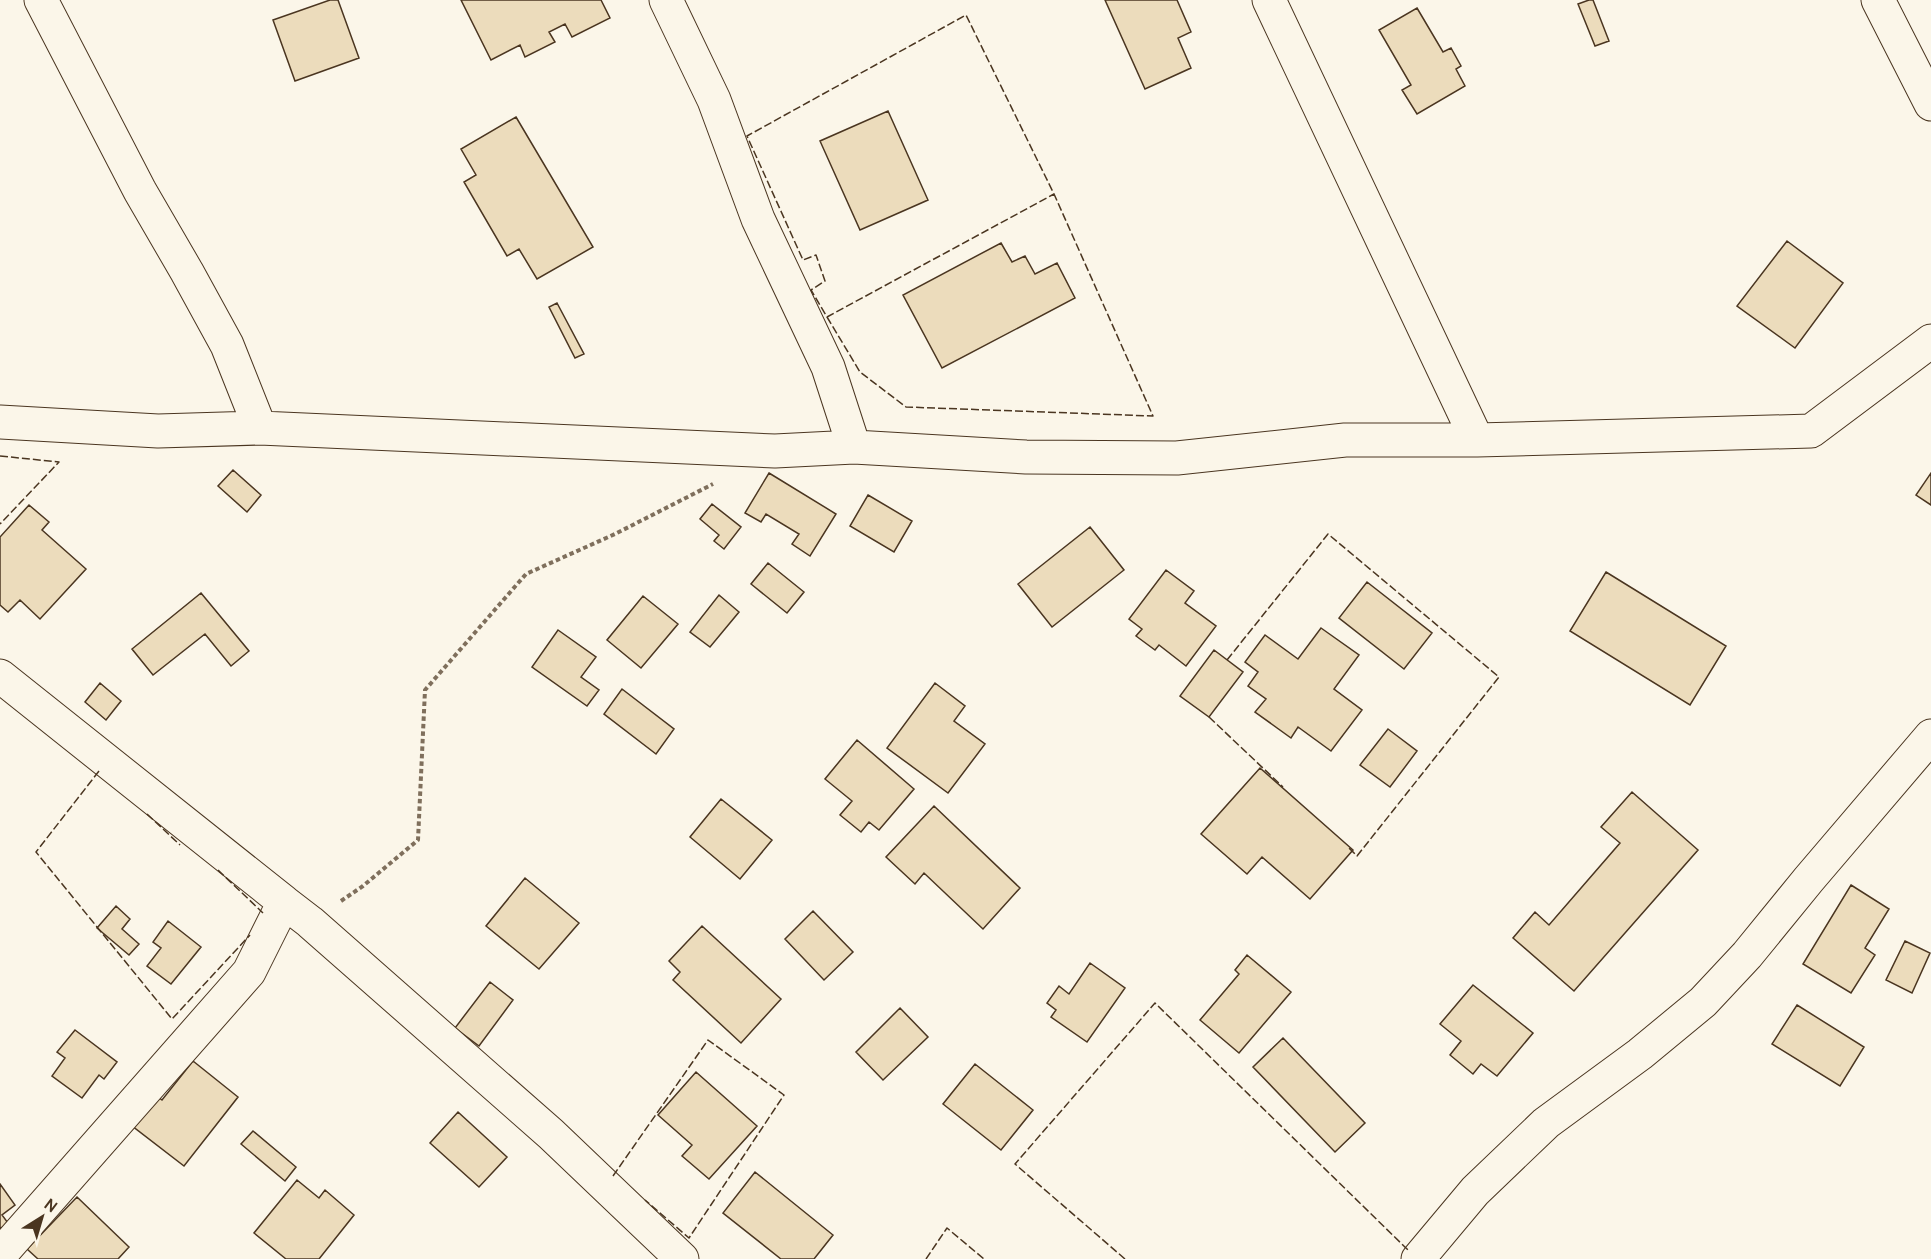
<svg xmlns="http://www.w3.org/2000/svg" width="1931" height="1259" viewBox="0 0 1931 1259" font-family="Cabin,sans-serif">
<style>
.building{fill:#ecdcbc;stroke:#4a3520;stroke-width:1.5}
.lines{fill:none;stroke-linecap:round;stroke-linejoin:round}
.minor-casing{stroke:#4a3520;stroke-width:35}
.path{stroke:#7f6f5c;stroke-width:4;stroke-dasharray:4.5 3;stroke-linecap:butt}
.minor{stroke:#fbf6e9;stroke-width:33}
.fence{stroke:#4a3520;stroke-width:1.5;stroke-dasharray:8 3;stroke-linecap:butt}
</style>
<rect width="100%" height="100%" fill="#fbf6e9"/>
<path class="building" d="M330,0H338L359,58L295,81L273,20Z
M461,0H601L610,18L572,37L565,24L549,32L555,42L525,57L520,45L491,60Z
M1105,0H1177L1191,32L1178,38L1191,68L1145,89Z
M1589,0H1593L1609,41L1595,46L1578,4Z
M1417,8L1443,52L1451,48L1461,66L1456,69L1465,86L1417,114L1402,90L1411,85L1379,30Z
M888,111L928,200L860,230L820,141Z
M516,117L593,247L537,279L519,249L507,256L464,182L476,175L461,149Z
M1787,241L1843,283L1795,348L1737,306Z
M1001,243L1012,262L1025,256L1035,274L1057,263L1075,298L942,368L903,295Z
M557,303L584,354L575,358L549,307Z
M233,470L261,495L247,512L218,486Z
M769,473L836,514L810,556L792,544L799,534L766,514L761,522L745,513Z
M1931,473V505L1916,495Z
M868,495L912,521L894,552L850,526Z
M712,504L741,527L724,549L714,541L719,535L700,519Z
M29,505L49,522L42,530L86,569L40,619L20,600L8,612L0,605V537Z
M1090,527L1124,570L1052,627L1018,584Z
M768,563L804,592L787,613L751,584Z
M1166,570L1194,591L1185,603L1216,626L1186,666L1159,645L1155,650L1136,636L1142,629L1129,619Z
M1606,572L1726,646L1690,705L1570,631Z
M1367,582L1432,633L1404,669L1339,618Z
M201,593L249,651L231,666L205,634L153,675L132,649Z
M719,595L739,612L710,647L690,632Z
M643,596L678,624L641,668L607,640Z
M1321,628L1359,655L1334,689L1362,710L1331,751L1298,727L1291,738L1255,712L1266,699L1248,686L1258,672L1245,662L1265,635L1298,659Z
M558,630L596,657L581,677L599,690L587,706L532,667Z
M1214,650L1243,672L1209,717L1180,696Z
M100,683L121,701L106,720L85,702Z
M935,683L965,706L954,721L985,744L948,793L887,748Z
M622,689L674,729L656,754L604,714Z
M1388,729L1417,751L1390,787L1360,765Z
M857,740L914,789L879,830L869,822L861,832L840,815L852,801L825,779Z
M1260,768L1353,850L1310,899L1262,857L1247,874L1201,834Z
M1632,792L1698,850L1574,991L1513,938L1535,912L1549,925L1620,843L1601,827Z
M721,799L772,840L740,879L690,837Z
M934,806L1020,888L983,929L924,873L915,884L886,857Z
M525,878L579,923L539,969L486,926Z
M1851,885L1889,909L1865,948L1875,955L1851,993L1803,964Z
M116,906L130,919L122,929L139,944L129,955L97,928Z
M813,911L853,952L824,980L785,939Z
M168,921L201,947L171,984L147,966L161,948L153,942Z
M702,926L781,999L741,1043L673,980L680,972L669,961Z
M1905,941L1930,953L1912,993L1886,980Z
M1247,955L1291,992L1239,1053L1200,1020L1239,974L1235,970Z
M1090,963L1125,988L1087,1042L1051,1017L1056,1010L1047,1003L1059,986L1069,994Z
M490,982L513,1000L479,1046L455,1028Z
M1473,985L1533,1033L1497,1076L1481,1064L1473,1074L1450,1055L1461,1041L1440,1024Z
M1797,1005L1864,1047L1840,1086L1772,1044Z
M900,1008L928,1037L883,1080L856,1052Z
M75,1030L117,1062L104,1079L99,1075L82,1098L52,1076L65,1058L57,1052Z
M1283,1038L1365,1123L1335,1152L1253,1067Z
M193,1061L238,1097L184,1166L127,1122L150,1091L162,1100Z
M975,1064L1033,1110L1001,1150L943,1104Z
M696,1072L757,1126L709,1179L682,1156L692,1145L658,1115Z
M458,1112L507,1157L479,1187L430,1143Z
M253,1131L296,1167L285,1181L241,1144Z
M755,1172L833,1235L814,1259H781L723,1213Z
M297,1180L319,1198L325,1190L354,1215L319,1259H286L254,1233Z
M0,1184L15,1205L2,1215L8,1223L0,1229Z
M77,1197L129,1247L118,1259H38L27,1249Z"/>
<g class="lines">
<g class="minor-casing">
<path id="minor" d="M41,0L140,191L187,272L227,345L260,428
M1269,0L1477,440
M1878,0L1931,104
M0,422L158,431L260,428L775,451L854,447L828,367L758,219L714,100L666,0
M854,447L1026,457L1177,458L1345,440H1477L1811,431L1931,341
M0,676L284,902L249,972L0,1255
M284,902L310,922L551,1134L682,1259
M1418,1259L1475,1191L1546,1123L1640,1054L1703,1002L1747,955L1809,879L1931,736"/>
</g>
<path class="path" d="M341,901L363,886L418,840L425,690L526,574L615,534L713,484"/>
<use href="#minor" class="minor"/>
<path class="fence" d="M827,317L860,372L906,407L1153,416L1054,194L966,15L747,136L803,260L816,255L825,281L811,290L827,317L1054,194
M0,456L59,462L0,524
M1227,660L1328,534L1499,677L1357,856L1349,848
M1209,717L1283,787
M99,771L36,852L172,1019L250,935
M147,814L180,845
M218,870L263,913
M613,1176L708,1040L784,1095L689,1238L645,1200
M926,1259L947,1228L984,1259
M1125,1259L1015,1164L1155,1003L1408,1250"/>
</g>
<g transform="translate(42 1217) rotate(37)" stroke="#fbf6e9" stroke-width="4.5" paint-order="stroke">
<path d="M0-4.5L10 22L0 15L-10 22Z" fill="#4a3520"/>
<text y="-9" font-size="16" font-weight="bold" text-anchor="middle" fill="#4a3520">N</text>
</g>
</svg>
